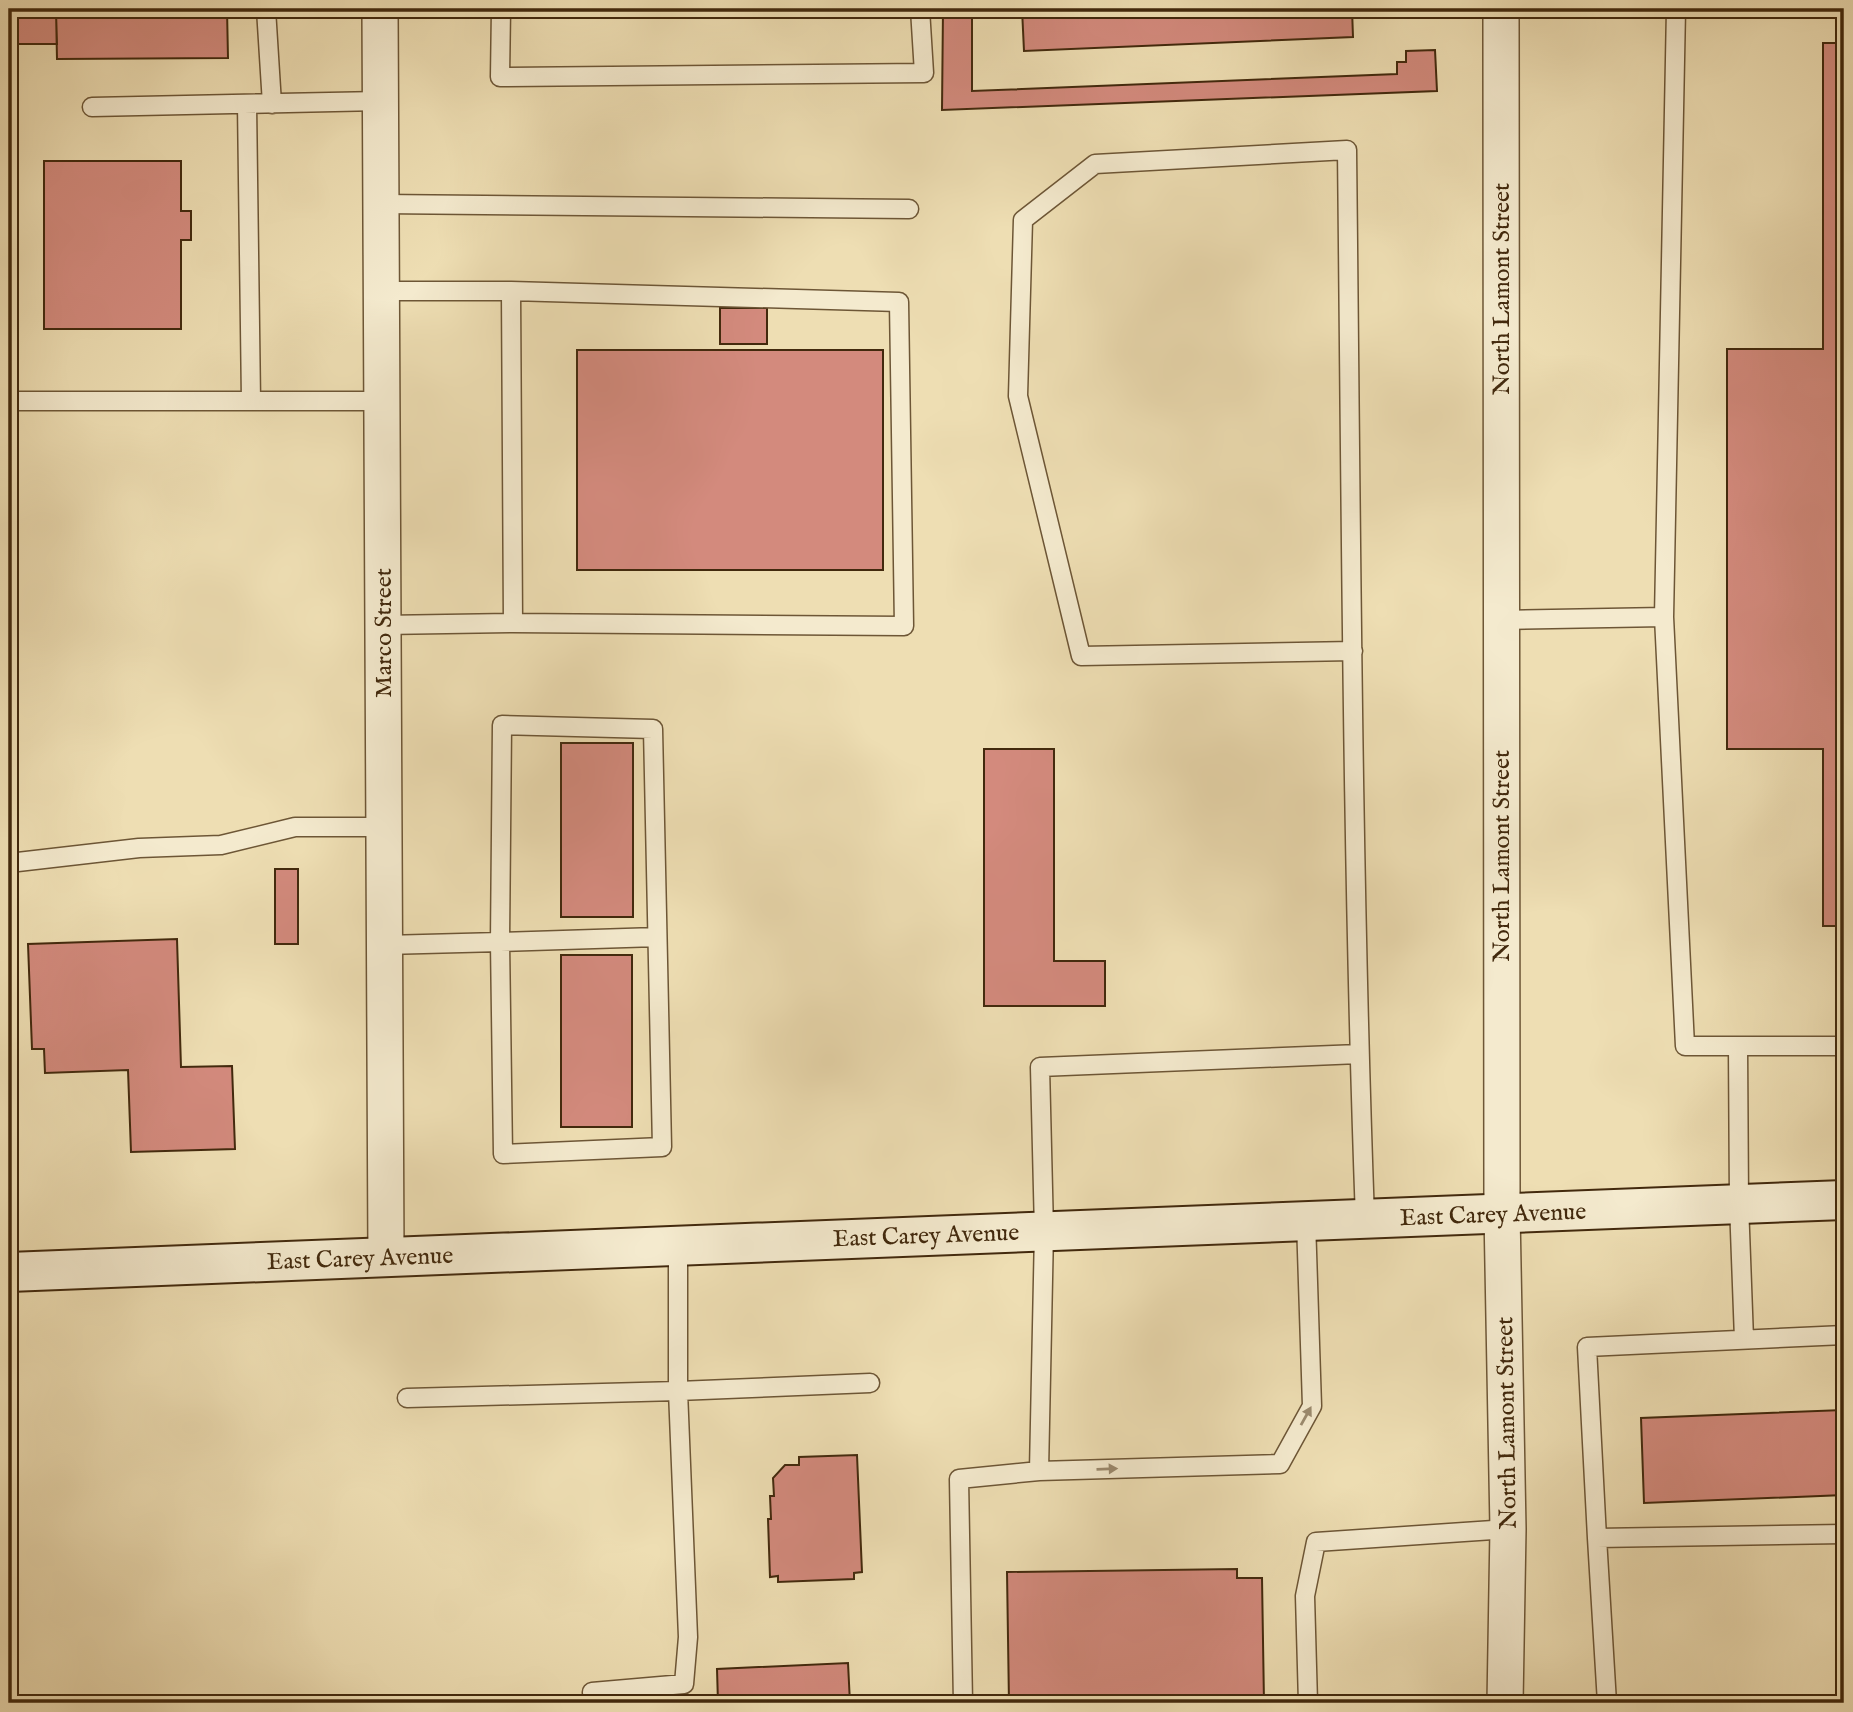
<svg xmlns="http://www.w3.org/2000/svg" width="1853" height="1712" viewBox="0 0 1853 1712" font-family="'IM FELL English',serif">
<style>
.building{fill:#d38a7d;stroke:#42290d;stroke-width:2}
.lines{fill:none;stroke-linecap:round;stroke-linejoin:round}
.service-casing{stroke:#6d5636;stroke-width:21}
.minor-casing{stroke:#6d5636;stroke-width:38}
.secondary-casing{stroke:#42290d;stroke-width:42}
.service{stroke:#f4eace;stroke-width:18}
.minor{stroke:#f4eace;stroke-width:35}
.secondary{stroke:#f4eace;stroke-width:38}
.oneway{fill:#9b8a6e}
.labels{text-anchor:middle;stroke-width:7;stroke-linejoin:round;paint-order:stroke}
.street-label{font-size:24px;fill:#42290d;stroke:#f4eace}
</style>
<rect width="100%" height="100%" fill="#eedeb3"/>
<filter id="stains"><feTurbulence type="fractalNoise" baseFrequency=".00286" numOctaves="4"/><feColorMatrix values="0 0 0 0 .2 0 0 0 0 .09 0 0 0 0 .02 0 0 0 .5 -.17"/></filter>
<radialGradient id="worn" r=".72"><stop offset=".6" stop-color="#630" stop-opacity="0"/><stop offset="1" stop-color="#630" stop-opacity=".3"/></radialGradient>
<path class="building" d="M9,9L56,12L57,44H9Z
M56,9H227L228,58L57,59Z
M943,9H972V91L1397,74V62H1406V51L1435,50L1437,91L942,110Z
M1022,9H1352L1353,37L1024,51Z
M1823,43H1844V926H1823V749H1727V349H1823Z
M44,161H181V211H191V240H181V329H44Z
M720,308H767V344H720Z
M577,350H883V570H577Z
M561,743H633V917H561Z
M984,749H1054V961H1105V1006H984Z
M275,869H298V944H275Z
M177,939L181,1067L232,1066L235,1149L131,1152L128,1070L45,1073L44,1049H32L28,944Z
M561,955H632V1127H561Z
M1843,1410L1844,1495L1644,1503L1641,1418Z
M857,1455L862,1572L854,1573V1579L778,1582V1576L770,1577L768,1519H771L770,1496H774L773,1478L785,1465H799V1457Z
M1237,1569V1578H1262L1264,1703H1009L1007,1572Z
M848,1663L850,1703H718L717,1669Z"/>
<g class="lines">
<g class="service-casing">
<path id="service" d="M266,9L272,104
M501,9L500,77L924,73L920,9
M92,107L380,101
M381,204L909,209
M381,291H511L513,623L383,625
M511,291L899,302L904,626L513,623
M9,401H251L247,104
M251,401H382
M1664,617L1685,1046H1844
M1501,620L1664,617L1676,9
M1353,651L1081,656L1018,396L1023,220L1095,164L1347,150C1351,506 1352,863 1365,1219
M9,863L139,848L221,845L295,827H384
M385,945L500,942L502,725L653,729L662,1147L503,1154L500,942L657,937
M1738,1046L1739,1204L1744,1339
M1844,1335L1587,1347L1597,1538L1844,1534
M407,1398L678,1391L870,1383
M1039,1471L1280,1464L1312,1406L1306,1221
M1597,1538L1607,1703
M593,1703L592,1692L684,1684L688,1637L678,1391V1245
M963,1703L959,1479L1039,1471L1044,1231L1040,1067L1359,1054
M1308,1703L1305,1596L1316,1542L1508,1529"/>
</g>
<g class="minor-casing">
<path id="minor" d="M380,9L386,1257
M1501,9L1502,1213L1508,1529L1505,1703"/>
</g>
<g class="secondary-casing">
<path id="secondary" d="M9,1272L1844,1200"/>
</g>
<use href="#service" class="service"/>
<use href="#minor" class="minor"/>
<use href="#secondary" class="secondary"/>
</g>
<defs><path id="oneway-solid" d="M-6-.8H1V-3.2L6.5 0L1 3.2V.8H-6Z" transform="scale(1.75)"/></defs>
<g class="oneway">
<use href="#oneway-solid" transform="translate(1306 1416) rotate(-61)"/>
<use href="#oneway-solid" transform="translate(1107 1469) rotate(-2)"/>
</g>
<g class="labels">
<g class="street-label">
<text transform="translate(1501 289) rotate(-90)" y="8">North Lamont Street</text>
<text transform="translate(383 633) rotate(-90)" y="8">Marco Street</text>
<text transform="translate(1501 856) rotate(-90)" y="8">North Lamont Street</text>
<text transform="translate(1493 1214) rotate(-2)" y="8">East Carey Avenue</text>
<text transform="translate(926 1235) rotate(-2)" y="8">East Carey Avenue</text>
<text transform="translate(360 1258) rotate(-2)" y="8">East Carey Avenue</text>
<text transform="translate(1506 1423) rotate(-91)" y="8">North Lamont Street</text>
</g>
</g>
<rect width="1853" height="1712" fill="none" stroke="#eedeb3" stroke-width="35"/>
<rect x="10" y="10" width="1832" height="1691" fill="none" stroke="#42290d" stroke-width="3.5"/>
<rect x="18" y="18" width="1818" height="1677" fill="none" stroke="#42290d" stroke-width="2"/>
<rect width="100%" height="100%" filter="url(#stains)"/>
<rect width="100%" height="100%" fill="url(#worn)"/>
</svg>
